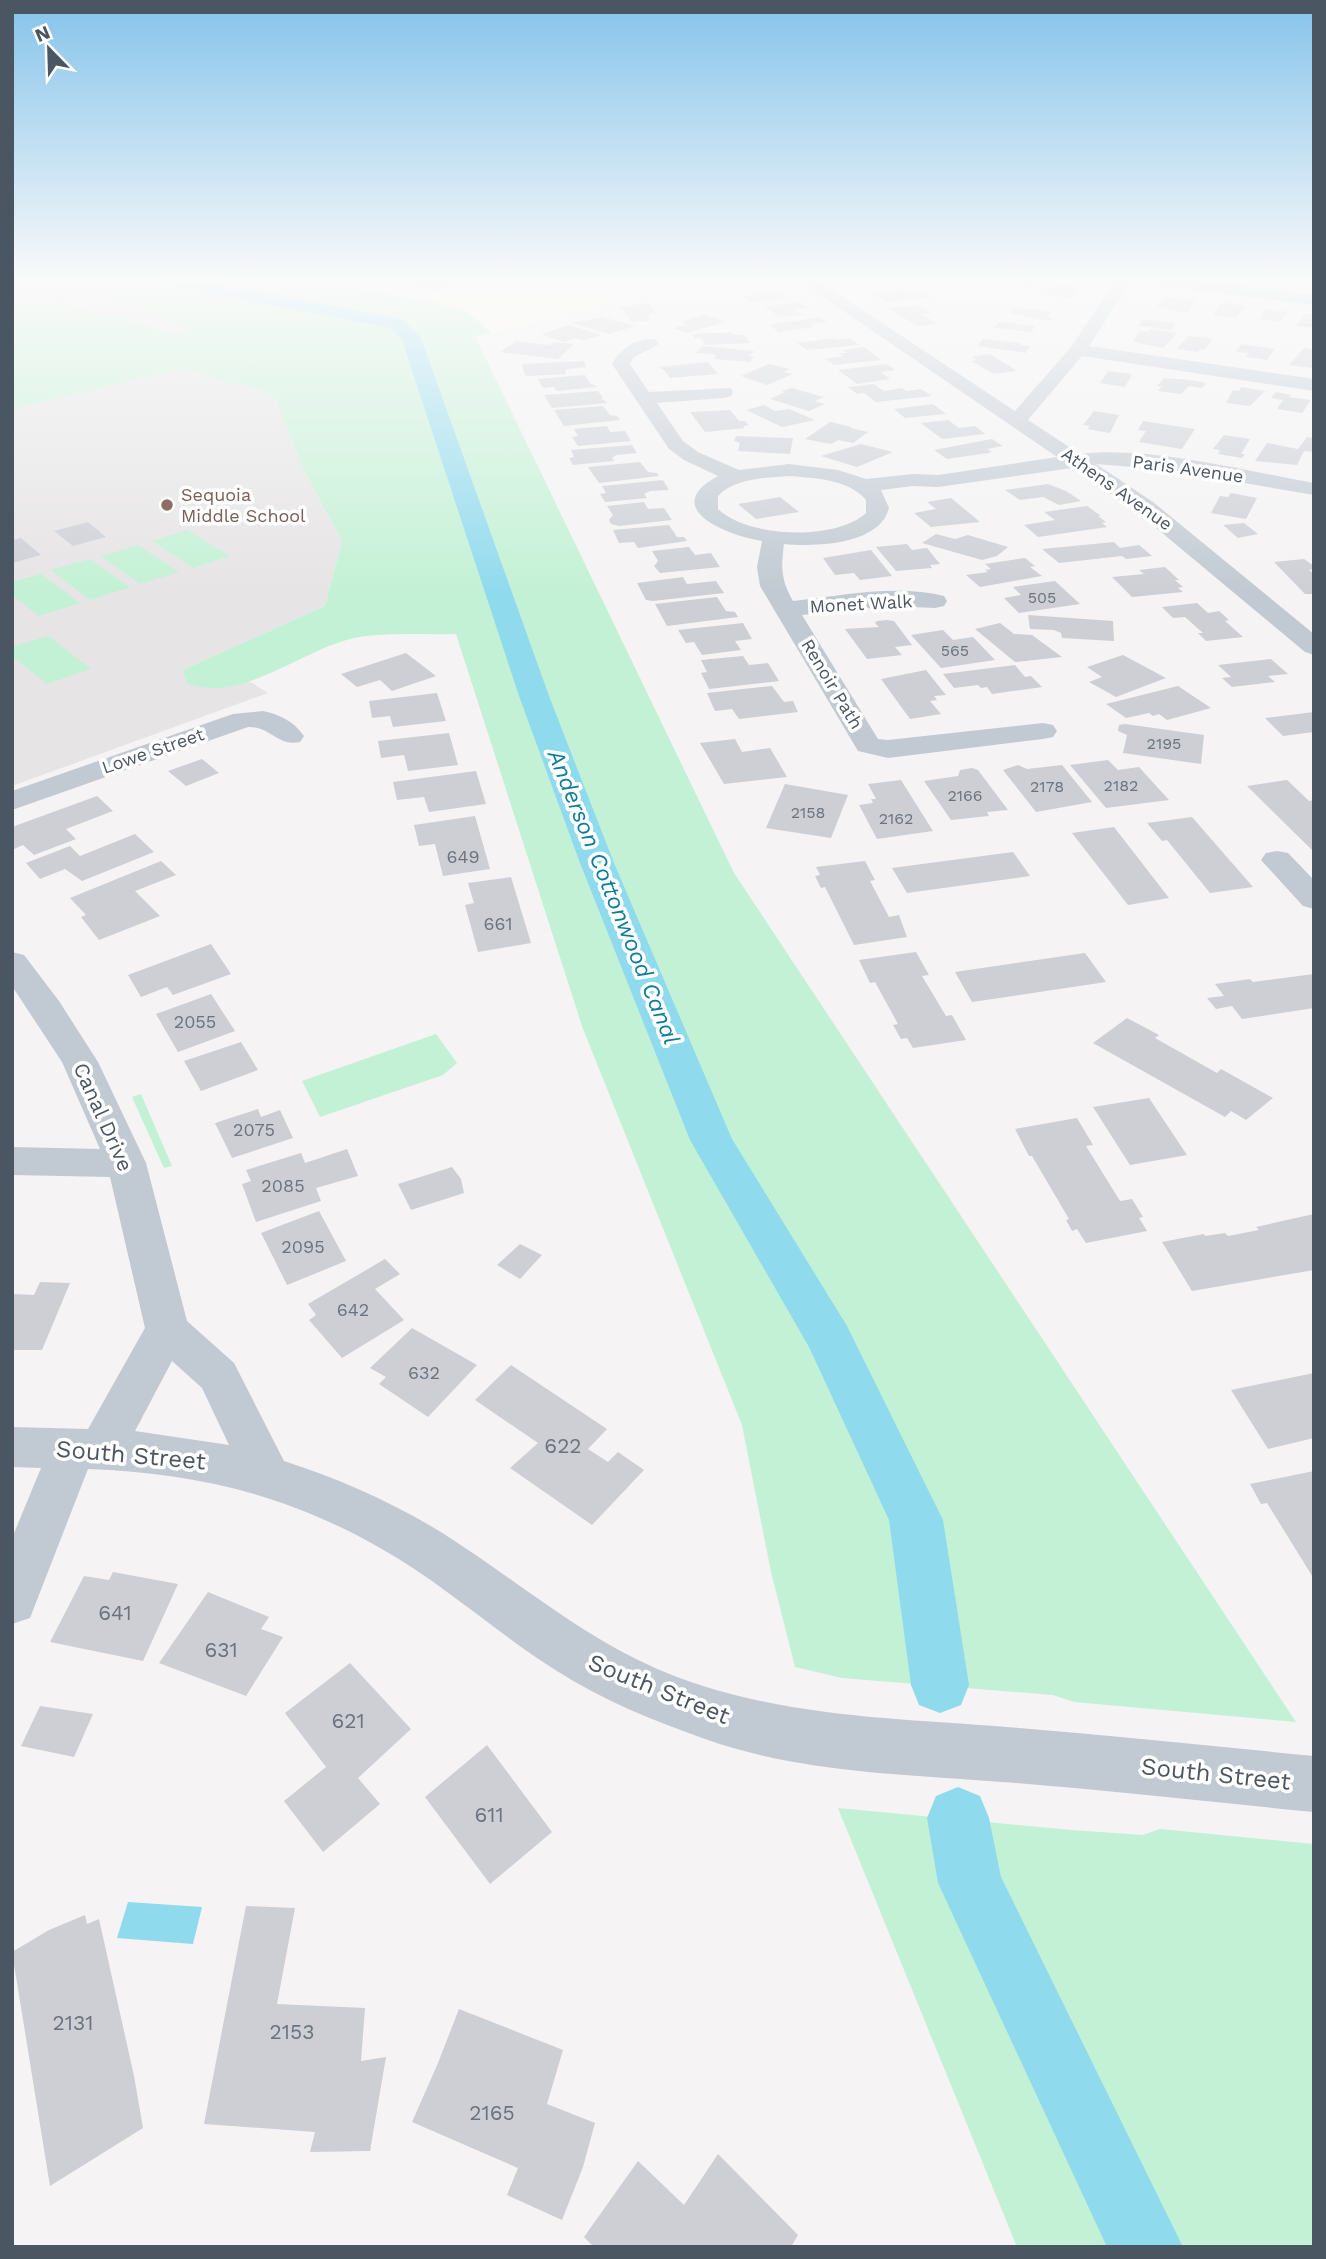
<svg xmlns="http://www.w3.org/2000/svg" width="1326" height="2259" viewBox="0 0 1326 2259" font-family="'Work Sans',sans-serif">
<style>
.commercial{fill:#fdf9ef}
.education{fill:#e6e4e5}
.green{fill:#c3f1d5}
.water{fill:#90daee}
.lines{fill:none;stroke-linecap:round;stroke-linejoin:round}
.canal{fill:#90daee;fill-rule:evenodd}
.building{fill:#cdcfd5}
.minor{fill:#c1cad2;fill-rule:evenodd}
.major{fill:#b3c2d1;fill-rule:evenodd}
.education-dot{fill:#8d6e63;stroke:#fff;stroke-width:2.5}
.labels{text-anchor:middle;stroke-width:7;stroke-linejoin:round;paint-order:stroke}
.far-number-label{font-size:16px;fill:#6b747e}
.far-street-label{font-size:18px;fill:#4a5661;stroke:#fff}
.far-education-label{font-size:18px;fill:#785e54;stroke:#fff;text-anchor:start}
.number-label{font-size:18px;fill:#6b747e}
.street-label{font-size:21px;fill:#4a5661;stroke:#fff}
.near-number-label{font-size:21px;fill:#6b747e}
.water-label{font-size:23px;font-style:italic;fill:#0c7c9b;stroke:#fff}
.near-street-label{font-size:24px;fill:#4a5661;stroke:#fff}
</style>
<rect width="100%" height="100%" fill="#f5f3f3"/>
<path class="commercial" d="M304,278H684L691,284L491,334L476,317L455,307Z"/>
<path class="education" d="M12,278H69L192,331L177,334L185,368L213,378L263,390L276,400L303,469L342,541L325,606L183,670L223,687L249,681L268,693L12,786Z"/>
<path class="green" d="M69,278H304L447,305C466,310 479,317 491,334L475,336L734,873L1296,1722L1074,1702L1053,1695L842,1678L795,1667L771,1572L742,1425L583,1029L456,634C423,635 387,632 354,638C303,649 239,705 187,683L183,670L325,606L342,541L303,469L276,400L263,390L212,378L185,368L12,409V305L62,301L104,316L111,314L177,334L191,331Z
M187,530L230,556L193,568L152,541Z
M138,545L179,572L140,584L101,556Z
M90,559L130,587L90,600L51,570Z
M41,574L80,603L39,616L12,595V582Z
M48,636L91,669L47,684L12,656V647Z
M436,1034L457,1063L443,1075L320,1117L302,1081Z
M141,1094L172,1166L164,1168L132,1097Z
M838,1808L1071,1830L1143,1835L1160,1829L1314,1844V2247H1017Z"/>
<path class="water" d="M128,1902L202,1907L193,1944L117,1938Z"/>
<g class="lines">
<path class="canal" d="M147,278H183L396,318L403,320L421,338L549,696L614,863L732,1139L847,1326L943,1520L969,1685L961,1705L940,1713L919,1705L911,1685L889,1520L809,1347L690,1140L580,863L519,696L402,340L390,328L156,283Z
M958,1787L980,1796L989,1818L1001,1877L1183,2247H1107L938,1883L927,1818L936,1796Z"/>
</g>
<path class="building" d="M371,278H471L440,291Z
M722,278H766L773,283L731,285Z
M950,278H973L964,285L944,282Z
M996,278H1005L1036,281L1030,288L991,284Z
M1054,283L1080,286L1071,298L1044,295Z
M905,289L909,292L921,290L932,297L887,302L868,293Z
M776,292L786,299L751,302L742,296Z
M1165,297L1182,299H1196L1187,313L1156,307Z
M800,302L808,308L793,309L802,315L779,317L764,306Z
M648,303L657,313L647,315L651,320L632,322L619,307Z
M1227,303L1244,305H1247L1235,318L1213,315L1219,305Z
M918,305L930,313L921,314L937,324L917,326L888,308Z
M1015,307L1051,312L1047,317H1053L1050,321L1009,313Z
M1265,309L1288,312L1280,322L1259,319Z
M1306,313L1314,314V328L1295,326Z
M705,314L725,322L687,333L674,328L686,325L681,321Z
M602,317L636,326L609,334L572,323Z
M820,317L827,322L810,324L814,327L779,332L769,325Z
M1142,319L1176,323L1171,330L1138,326Z
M999,322L1035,326L1031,332L994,328Z
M569,325L601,335L584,340L575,338L564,342L541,334Z
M1150,329L1164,331L1177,333L1163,348L1133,342L1139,331L1148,332Z
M731,332L733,335H744L750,343L705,345L700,338H695L692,334Z
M1189,336L1212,339L1204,350L1200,349L1198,352L1176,349Z
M832,338L836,340L850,338L859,345L807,350L797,343Z
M983,339L1021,343L1020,345L1030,346L1026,353L978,346Z
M517,341L550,345L554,342L574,344L558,359L500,352Z
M1241,344L1275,349L1267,360L1246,357L1248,353L1236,352Z
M702,346L754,351L749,356L754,357L750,362L714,359L716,356L713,354L696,353Z
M864,347L881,360L834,365L825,359L843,356L839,353H847L843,350Z
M1304,348L1314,350L1312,368L1289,365Z
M990,354L1017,371L994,374L971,361L977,360L972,357Z
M584,361L586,367L568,369L565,370L566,374L529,376L525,375L522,364Z
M708,362L718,374L670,378L663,369L657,367Z
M769,364L790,369L783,372L793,374L767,385L741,376Z
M887,364L896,370L881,372L890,379L857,384L838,370Z
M1108,371L1132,374L1125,387L1100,383Z
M585,375L590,383L598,387L557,391L554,387L543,388L538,379Z
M1164,378L1190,380L1206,383L1202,388L1189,386L1181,394L1158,391L1162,386H1157Z
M874,384L884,391L902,388L907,391L921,389L932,396L876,402L864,393L857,394L848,387Z
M1241,387L1265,391L1250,406L1226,403L1233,390L1239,391Z
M792,388L824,397L815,401L825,404L809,411L770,399L785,392L781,391Z
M598,391L603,398H600L608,403L552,408L544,395Z
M1276,392L1291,395L1289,397L1311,400L1302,413L1277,409L1283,400L1271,398Z
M933,404L946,414L905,418L894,409Z
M764,405L775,411L789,409L815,420L782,427L746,410Z
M603,406L610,415L617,416L620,420L564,426L554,410Z
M730,410L739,421H745L749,425L743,426L745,428L705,432L690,412Z
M1094,411L1119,415L1110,433L1087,429L1090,426L1083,425Z
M948,420L959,428L975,426L985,434L942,439L921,423Z
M1143,421L1195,429L1182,449L1139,442L1146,431L1138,430Z
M830,422L852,427L850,428L868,432L853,443L838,440L831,444L805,439Z
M607,426L610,432L625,431L631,441L578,446L572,437L578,436L574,429Z
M1224,435L1250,439L1241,454H1245L1242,458L1218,454L1220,450L1213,449Z
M736,436L793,438L790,454L738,451L740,443L734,441Z
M1307,437L1314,438V452L1304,451L1297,465L1255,461L1267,443L1298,449Z
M992,439L1003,446L987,449L992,452L988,453L947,459L934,450Z
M861,444L893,452L857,467L821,456Z
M632,445L637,453L616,455L612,458L614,461L573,465L569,458L574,457L571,450Z
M640,462L648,472L657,473L659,476L599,483L588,467Z
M663,480L669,490L650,491L644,494L647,498L605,502L600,494L606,493L602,486Z
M1048,484L1066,491L1081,501L1059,505L1043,497L1020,500L1005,490Z
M1231,493L1257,498L1246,519L1211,513L1220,496L1228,497Z
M780,497L799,512L756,519L738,504Z
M951,498L980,522L931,527L914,513L936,509L927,502Z
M644,502L648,509L664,508L672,520L619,526L611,524L609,520L613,515L607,506Z
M1087,506L1101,516H1098L1106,522L1102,523L1107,527L1038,537L1024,525L1055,520L1044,512Z
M88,522L106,537L73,546L54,531Z
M1244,523L1258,534L1238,538L1223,525Z
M669,525L677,537H684L687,541L638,548L634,542L619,543L613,530Z
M936,534L955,539L968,535L1008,547L997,556L982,560L922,543Z
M21,538L41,555L12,563V540Z
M1114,542L1120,548L1139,545L1152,556L1126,559L1122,556L1059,563L1042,549Z
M907,544L912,550L927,548L940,564L930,565L932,568L896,571L876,547Z
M689,547L695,555L711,553L720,567L660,573L654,566L658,561L652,551Z
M871,550L892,576L860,580L854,573L835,575L823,558Z
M1025,558L1035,566L1030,567L1042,576L980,587L966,575L988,572L985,570L991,569L985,564Z
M1304,559L1314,566V569L1309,570L1314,574V594H1305L1274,562Z
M1165,567L1179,580H1175L1183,587L1178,588L1183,592L1132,597L1112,577L1144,574L1139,570Z
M683,577L687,584L716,581L724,593L653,601L646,600L637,583Z
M1055,581L1080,604L1019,613L1004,598L1021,595L1013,587Z
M717,597L726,611L735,612L738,617L667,626L655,604Z
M1197,603L1208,613L1219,611L1229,620L1225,621L1243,637L1206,641L1198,633H1203L1185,617L1173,618L1162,607Z
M1028,615L1113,621L1114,641L1062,638L1061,633L1054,630L1030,629Z
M887,620L894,621L912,645L895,647L902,655L867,659L845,629L879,627L875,623L877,621Z
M743,623L752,639L735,641L741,650L702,655L694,642L686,643L678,630Z
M1000,623L1014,634L1032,635L1062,657L1015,662L975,629Z
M943,630L953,640L973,637L995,660L941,668L911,635Z
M406,653L436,676L392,691L380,680L357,687L341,674Z
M1123,655L1166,678L1116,697L1089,682L1102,677L1087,667Z
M743,656L749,665L768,663L779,681L709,689L701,673L707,672L701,660Z
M1271,659L1288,674L1268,676L1275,682L1232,687L1222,678L1231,677L1218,665Z
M1015,665L1025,677L1031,676L1042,687L992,694L987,687L981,688L978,685L954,688L943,674Z
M926,670L946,695L934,696L937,700L930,701L941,714L910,719L881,679Z
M772,686L784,702L793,701L798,712L739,719L732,709L715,711L707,693Z
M1178,686L1211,708L1167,720L1159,714L1153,716L1149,713L1126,718L1106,704Z
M437,693L446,721L393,727L390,716L372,718L369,701Z
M1314,712V732L1283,736L1265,718Z
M1125,724L1204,735L1201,764L1123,753L1127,735L1118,731L1119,725Z
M449,733L458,765L408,771L404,755L381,758L378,741Z
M735,739L742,752L770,748L787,777L724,784L700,743Z
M202,759L219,773L186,786L168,771Z
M1108,760L1118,770L1139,767L1169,800L1106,808L1070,765Z
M1018,765L1027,769L1062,765L1092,802L1036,812L1003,770Z
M972,768L978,770L1008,810L987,812L989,816L951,820L924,781L958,776L960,770Z
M476,771L486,804L429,812L424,797L397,800L393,782Z
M901,780L933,831L877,839L859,805L873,803L871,799H876L868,784Z
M1287,780L1309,801L1314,800V852L1247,786Z
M785,784L848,795L831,838L766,828Z
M97,796L113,811L66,829L76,839L34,855L23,845L12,850V827Z
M475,816L490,869L443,876L435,844L419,846L414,825Z
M1192,817L1253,887L1210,893L1167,840L1162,841L1147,823Z
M1114,827L1169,898L1128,905L1072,833Z
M135,834L154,852L82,881L65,869L40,879L26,863L70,846L80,856Z
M1013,852L1030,876L907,893L892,868Z
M161,861L176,875L135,891L160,916L99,940L81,917L86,915L70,898Z
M865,861L875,880L870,881L889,917L899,915L907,937L854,945L825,887L821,888L815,876L820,875L816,867Z
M511,877L531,943L478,952L465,905L474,903L468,883Z
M211,944L231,974L173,995L167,987L141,997L128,975Z
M916,952L929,975L922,976L946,1016L952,1015L966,1040L913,1048L907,1038L901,1039L893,1025L898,1024L875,982L870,983L859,960Z
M1085,953L1106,982L972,1002L955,972Z
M1314,974V1008L1242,1019L1232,1006L1216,1009L1207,998L1224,996L1215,984L1250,979L1253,982Z
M211,994L235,1031L178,1052L156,1014Z
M1127,1018L1159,1035L1155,1038L1217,1073L1221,1069L1273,1098L1246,1120L1231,1111L1225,1117L1093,1043Z
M241,1042L258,1070L201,1091L184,1061Z
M1149,1098L1187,1155L1130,1165L1093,1107Z
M258,1109L261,1117L280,1110L293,1138L232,1158L215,1123Z
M1077,1118L1093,1145L1086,1146L1120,1201L1132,1199L1143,1217L1139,1218L1147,1231L1086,1243L1077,1229L1072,1231L1066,1220L1069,1219L1032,1156H1029L1015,1129Z
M347,1149L358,1176L316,1188L321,1201L256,1222L242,1184L251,1181L246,1170L301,1153L305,1163Z
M452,1167L461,1179L464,1193L411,1210L398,1184Z
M319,1211L346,1261L287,1285L261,1233Z
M1314,1214V1270L1192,1291L1162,1242L1204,1234L1205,1236L1225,1233L1228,1236L1259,1230L1256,1227Z
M520,1244L542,1255L520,1279L497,1265Z
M385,1259L400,1274L375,1289L404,1320L342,1358L309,1320L316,1315L308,1304Z
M40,1282L70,1283L42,1350H12V1294L34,1295Z
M412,1328L477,1365L428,1417L379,1384L386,1377L370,1368Z
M511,1365L607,1429L588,1449L608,1462L618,1452L644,1470L592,1525L510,1468L538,1443L475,1400Z
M1314,1373V1438L1268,1449L1231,1390Z
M1314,1471V1579L1267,1503L1261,1504L1250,1484Z
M113,1572L178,1584L143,1661L50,1642L84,1576L109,1580Z
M208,1592L269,1617L261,1629L283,1637L246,1696L159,1663Z
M350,1663L411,1729L358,1778L380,1804L323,1852L284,1801L326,1767L285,1713Z
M40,1706L93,1714L74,1757L21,1746Z
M487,1745L552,1832L490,1884L425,1797Z
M246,1906L295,1908L277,2004L365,2008L361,2061L386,2057L370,2151L310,2152L315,2132L204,2124Z
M85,1915L87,1924L99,1919L134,2076L143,2128L50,2186L12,1952L49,1930Z
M459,2009L563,2050L547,2104L595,2123L583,2167L562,2220L507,2195L518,2168L412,2122L438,2063Z
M718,2154L798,2235L791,2247H594L584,2237L638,2161L684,2205Z"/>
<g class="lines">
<path class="minor" d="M795,278H814L1015,411L1071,347L1117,278H1133L1089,346L1314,379V391L1082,356L1028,420L1080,454C1146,445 1246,471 1314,483V495L1168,470L1096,464L1153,502L1314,634V655L1305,652L1137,512L1072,468L938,487L913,486L881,490L889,508C880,545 815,547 784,544C781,567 781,581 793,601C841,596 896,584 944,596L947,601L944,606L935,608L892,606L802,615L878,739L888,740L1043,723L1053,725L1057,731L1053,737L1043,739L888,758L858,751L760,586L757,567L762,541C730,536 657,509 718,476L684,460L669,449L612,364C619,349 639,336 656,340L659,344L633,358L630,364L649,392L731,388L733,392L731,396L724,398L657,403L683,441L698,452L739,470L789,464L838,470L866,479L913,474L938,475L1057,457ZM789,476C814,478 849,479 866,500V513C836,541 748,538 718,509V496C735,478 766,478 789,476Z
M263,711C281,715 293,721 304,736L300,742C278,747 270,726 248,727L12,810V791L233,714Z
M1277,851L1288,853L1314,880V909L1303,906L1261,860L1266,853Z
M12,952L24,955L59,1001L98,1062L146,1163L187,1321L234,1363L284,1461C340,1479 394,1503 444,1534C518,1581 585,1640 667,1673C777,1717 891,1718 1007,1727C1110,1735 1212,1746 1314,1756V1812C1210,1802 1106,1790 1002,1782C902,1774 801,1773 705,1739C654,1721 602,1700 557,1671C496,1633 443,1583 380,1548C286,1494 195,1473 88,1469L30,1618L12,1624V1538L41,1468L12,1467V1427L88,1429L145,1328L110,1177L12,1175V1147L100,1149L62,1062L12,986ZM172,1361L202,1388L229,1445L135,1431Z"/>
<path class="major" d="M1134,278H1179L1314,295V305L1142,283Z"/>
</g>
<linearGradient id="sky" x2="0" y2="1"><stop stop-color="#85c3ea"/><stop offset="0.47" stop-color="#fafafa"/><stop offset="1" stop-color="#fafafa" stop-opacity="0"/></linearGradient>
<rect width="1326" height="594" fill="url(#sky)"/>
<circle class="education-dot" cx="167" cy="505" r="7"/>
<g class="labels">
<g class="far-number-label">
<text x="1042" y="603">505</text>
<text x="955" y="656">565</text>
<text x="1164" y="749">2195</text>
<text x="1121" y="791">2182</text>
<text x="1047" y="792">2178</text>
<text x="965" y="801">2166</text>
<text x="808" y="818">2158</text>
<text x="896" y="824">2162</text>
</g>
<g class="far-street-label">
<text transform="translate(1188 469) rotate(8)" y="6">Paris Avenue</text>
<text transform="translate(1117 489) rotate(35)" y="6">Athens Avenue</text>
<text transform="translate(861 604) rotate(-3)" y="6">Monet Walk</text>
<text transform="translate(832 684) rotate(59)" y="6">Renoir Path</text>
<text transform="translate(153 751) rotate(-19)" y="6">Lowe Street</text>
</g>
<g class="far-education-label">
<text x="181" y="501">Sequoia<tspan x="181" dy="21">Middle School</tspan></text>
</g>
<g class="number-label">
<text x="463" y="863">649</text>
<text x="498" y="930">661</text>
<text x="195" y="1028">2055</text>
<text x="254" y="1136">2075</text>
<text x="283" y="1192">2085</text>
<text x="303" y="1253">2095</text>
<text x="353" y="1316">642</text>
<text x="424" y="1379">632</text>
</g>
<g class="street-label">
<text transform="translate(103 1117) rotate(66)" y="7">Canal Drive</text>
</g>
<g class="near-number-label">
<text x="563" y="1453">622</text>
<text x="115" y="1620">641</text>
<text x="221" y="1657">631</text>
<text x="348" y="1728">621</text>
<text x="489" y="1822">611</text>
<text x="73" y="2030">2131</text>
<text x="292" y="2039">2153</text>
<text x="492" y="2120">2165</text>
</g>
<g class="water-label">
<text transform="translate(614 897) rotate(68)" y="8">Anderson Cottonwood Canal</text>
</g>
<g class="near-street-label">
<text transform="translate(131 1455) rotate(5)" y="8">South Street</text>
<text transform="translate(659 1689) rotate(22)" y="8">South Street</text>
<text transform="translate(1216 1774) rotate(6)" y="8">South Street</text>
</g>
</g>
<rect width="1326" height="2259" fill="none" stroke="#4a5661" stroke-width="28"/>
<g transform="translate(49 49) rotate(337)" stroke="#ffffff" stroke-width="5" paint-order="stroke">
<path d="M0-5L12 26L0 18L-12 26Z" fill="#4a5661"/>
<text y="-10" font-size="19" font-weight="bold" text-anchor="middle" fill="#4a5661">N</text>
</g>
</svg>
